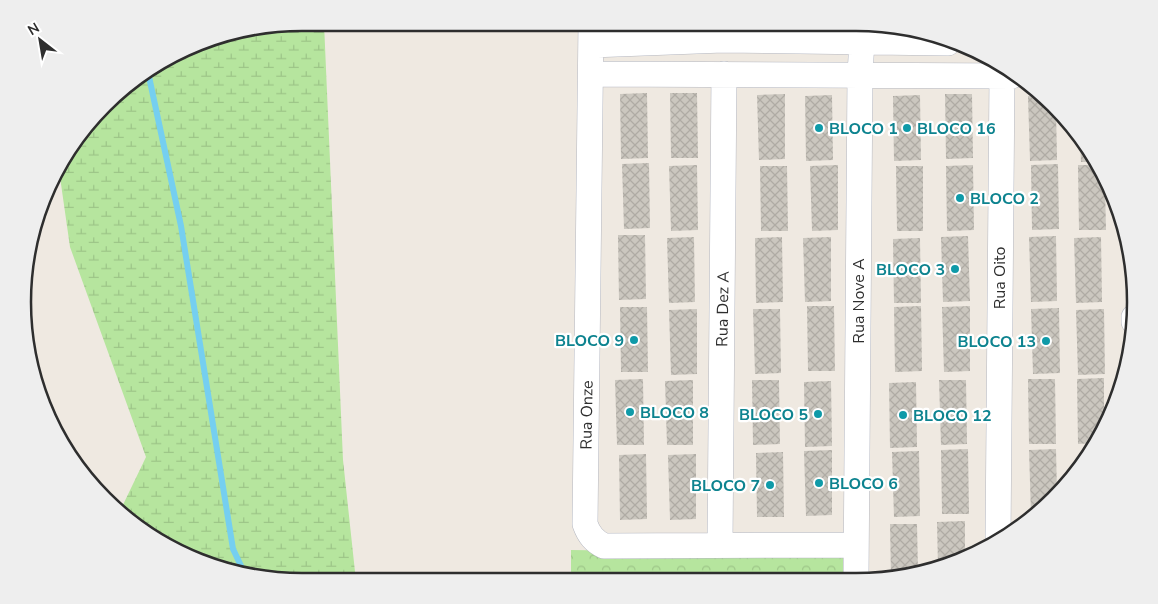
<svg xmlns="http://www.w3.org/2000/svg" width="1158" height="604" viewBox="0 0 1158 604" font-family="'Nunito Sans',sans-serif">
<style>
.wetland{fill:url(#wetland-marsh)}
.park{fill:url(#park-crowns)}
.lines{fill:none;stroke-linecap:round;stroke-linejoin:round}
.stream{stroke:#75cff0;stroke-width:6}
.building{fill:url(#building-cross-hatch)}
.minor-casing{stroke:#b4b7c1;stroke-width:26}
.minor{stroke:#fff;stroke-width:25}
.culture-dot{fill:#0f9aa8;stroke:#fff;stroke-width:2}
.labels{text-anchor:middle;stroke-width:4.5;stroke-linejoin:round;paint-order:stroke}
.culture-label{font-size:16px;font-weight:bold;fill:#0d838f;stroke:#fff;text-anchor:start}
.street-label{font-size:16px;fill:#2e2e2e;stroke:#fff}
.rim{fill:none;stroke:#2e2e2e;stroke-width:2.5}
</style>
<defs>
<pattern id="wetland-marsh" width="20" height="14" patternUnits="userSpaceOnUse" patternTransform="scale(1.25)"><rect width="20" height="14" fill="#b6e59e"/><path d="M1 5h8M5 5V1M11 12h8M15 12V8" fill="none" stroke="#9dc588"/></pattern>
<pattern id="park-crowns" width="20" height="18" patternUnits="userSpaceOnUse" patternTransform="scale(1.25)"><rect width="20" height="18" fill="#b6e59e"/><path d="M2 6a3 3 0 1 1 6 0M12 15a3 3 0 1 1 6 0" fill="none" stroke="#9dc588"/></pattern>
<pattern id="building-cross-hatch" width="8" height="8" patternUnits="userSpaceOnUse" patternTransform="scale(1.25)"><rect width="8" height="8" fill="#cbc7bf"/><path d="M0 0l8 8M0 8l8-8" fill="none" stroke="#afaba4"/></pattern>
</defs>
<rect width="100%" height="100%" fill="#efe9e1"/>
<path class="wetland" d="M302,23H324L343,460L356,581H284L178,553L120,511L146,457L70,247L59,170L69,147L132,80L212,37Z"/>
<path class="park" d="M571,550L843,554V579L571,580Z"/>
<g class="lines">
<path class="stream" d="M148,72L181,226L233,549L243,570"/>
</g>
<path class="building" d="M647,93L648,158L621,159L620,94Z
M670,93H697L698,158H671Z
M785,94V159L759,160L757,95Z
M945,94H972L973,158L946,159Z
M832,95L833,160L806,161L805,96Z
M920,95L921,160L894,161L893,96Z
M1028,96H1038L1056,110L1057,160L1030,161Z
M1080,142L1089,158L1092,162H1081Z
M649,163L650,228L624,229L622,164Z
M1058,164L1059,229L1032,230L1031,165Z
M697,165L698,230L671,231L669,166Z
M838,165V230L812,231L810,166Z
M973,165L974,230L947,231L946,166Z
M1078,165H1093L1105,186L1106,230H1079Z
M760,166H787L788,231H761Z
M896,166H923V231H897Z
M618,235H645L646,299L619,300Z
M968,236L970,301L943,302L941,237Z
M1056,236L1057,301L1031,302L1029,237Z
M694,237L695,302L669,303L667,238Z
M782,237L783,302L756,303L755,238Z
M831,237V301L805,302L803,238Z
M1101,237L1102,302L1076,303L1074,238Z
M920,238L921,303H894L893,239Z
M807,306H834L835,371H808Z
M921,306L922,371L895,372L894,307Z
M970,306V371L944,372L942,307Z
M620,307H647L648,372H621Z
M1059,308L1060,373L1033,374L1031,309Z
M697,309V374L671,375L669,310Z
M753,309H780L781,373L755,374Z
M1104,309L1105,374L1078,375L1076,310Z
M1104,378V429L1095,443L1078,444L1077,379Z
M643,379L644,445H617L615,380Z
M1028,379H1055L1056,444H1029Z
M693,380V445H667L665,381Z
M752,380H779L780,444L753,445Z
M939,380H966L967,444L941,445Z
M831,381L832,446L805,447L804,382Z
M916,382L917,447L890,448L889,383Z
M968,449L969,514H942L941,450Z
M1056,449L1057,495L1036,515H1031L1029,450Z
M832,450V515L806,516L804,451Z
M919,451L920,516L894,517L892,452Z
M783,452L784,517H757L756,453Z
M1081,452H1089L1081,464Z
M646,454L647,519L620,520L619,455Z
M696,454V519L670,520L668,455Z
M965,521V559L938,567L937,522Z
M890,524H917L918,572L891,579Z"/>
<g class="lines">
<g class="minor-casing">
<path id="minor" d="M591,23L585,524C589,535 594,541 604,546L856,545
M591,45L723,40L948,43
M591,74L1012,76
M1134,322V317
M998,540L1002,76
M720,544L724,74
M856,579L860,75L863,23"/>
</g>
<use href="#minor" class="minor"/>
</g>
<g class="culture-dot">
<circle cx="819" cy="128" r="5"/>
<circle cx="907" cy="128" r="5"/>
<circle cx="960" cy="198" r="5"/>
<circle cx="955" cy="269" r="5"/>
<circle cx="634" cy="340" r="5"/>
<circle cx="1046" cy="341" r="5"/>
<circle cx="630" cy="412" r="5"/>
<circle cx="818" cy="414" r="5"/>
<circle cx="903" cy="415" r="5"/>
<circle cx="819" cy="483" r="5"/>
<circle cx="770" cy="485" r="5"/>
</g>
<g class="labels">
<g class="culture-label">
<text x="829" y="134">BLOCO 1</text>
<text x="917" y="134">BLOCO 16</text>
<text x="970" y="204">BLOCO 2</text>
<text x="945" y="275" text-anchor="end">BLOCO 3</text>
<text x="624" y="346" text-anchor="end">BLOCO 9</text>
<text x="1036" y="347" text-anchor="end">BLOCO 13</text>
<text x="640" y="418">BLOCO 8</text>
<text x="808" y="420" text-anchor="end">BLOCO 5</text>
<text x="913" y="421">BLOCO 12</text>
<text x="829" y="489">BLOCO 6</text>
<text x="760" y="491" text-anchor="end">BLOCO 7</text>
</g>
<g class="street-label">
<text transform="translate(999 278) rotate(-90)" y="6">Rua Oito</text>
<text transform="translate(858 301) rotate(-90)" y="6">Rua Nove A</text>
<text transform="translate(722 309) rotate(-89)" y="6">Rua Dez A</text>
<text transform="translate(586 415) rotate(-89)" y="6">Rua Onze</text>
</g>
</g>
<path d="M0 0H1158V604H0ZM302 31H856A271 271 0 0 1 1127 302V302A271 271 0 0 1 856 573H302A271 271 0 0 1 31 302V302A271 271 0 0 1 302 31Z" fill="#eee" fill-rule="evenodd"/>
<path class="rim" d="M302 31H856A271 271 0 0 1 1127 302V302A271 271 0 0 1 856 573H302A271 271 0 0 1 31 302V302A271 271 0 0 1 302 31Z"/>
<g transform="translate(40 40) rotate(329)" stroke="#ffffff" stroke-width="4" paint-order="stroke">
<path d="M0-4L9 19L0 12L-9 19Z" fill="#2e2e2e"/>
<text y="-8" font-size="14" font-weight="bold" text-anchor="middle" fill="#2e2e2e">N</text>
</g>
</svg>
